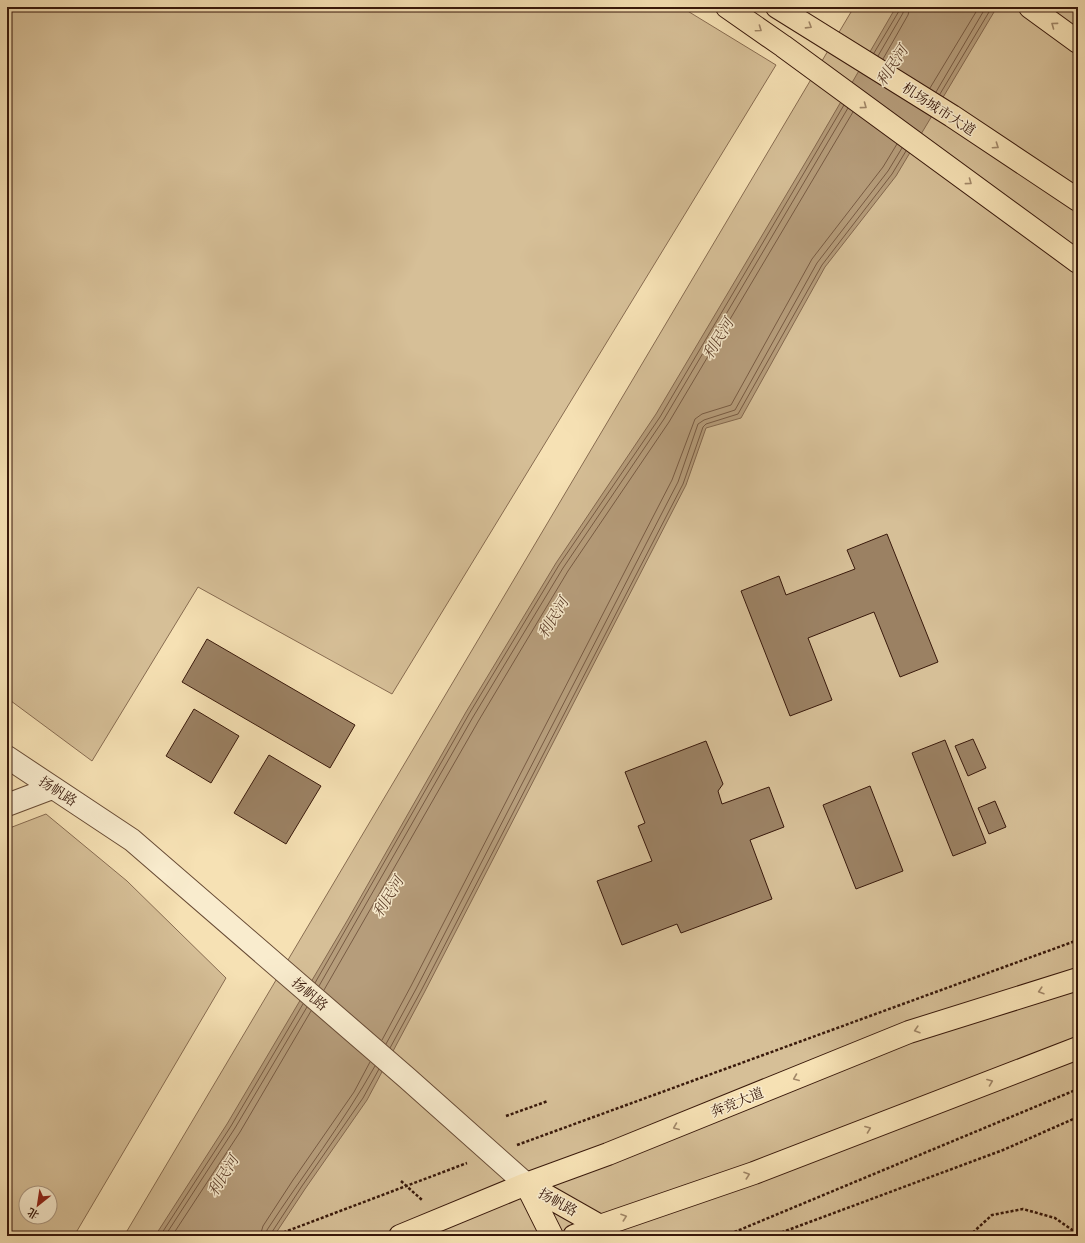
<svg xmlns="http://www.w3.org/2000/svg" width="1085" height="1243" viewBox="0 0 1085 1243" font-family="'IM FELL DW Pica','Noto Serif SC',serif">
<style>
.green{fill:#d6bf97;stroke:#886c51;fill-rule:evenodd}
.water{fill:#b69d7b;stroke:#84684e}
.lines{fill:none;stroke-linecap:round;stroke-linejoin:round}
.shore{stroke:#785b43;stroke-width:1}
.building{fill:#9b8163;stroke:#39190b}
.minor-casing{stroke:#684b35;stroke-width:24}
.major-casing{stroke:#39190b;stroke-width:24}
.highway-casing{stroke:#39190b;stroke-width:24}
.path{stroke:#39190b;stroke-width:2.5;stroke-dasharray:3 2;stroke-linecap:butt}
.minor{stroke:#f9ecce;stroke-width:22}
.major{stroke:#f6e1b4;stroke-width:22}
.highway{stroke:#f6e1b4;stroke-width:22}
.oneway{stroke:#a18768}
.labels{text-anchor:middle;stroke-width:3;stroke-linejoin:round;paint-order:stroke}
.street-label{font-size:14px;fill:#39190b;stroke:#f9ecce}
.water-label{font-size:15px;font-style:italic;fill:#654732;stroke:#f9ecce}
</style>
<rect width="100%" height="100%" fill="#f6e1b4"/>
<filter id="stains"><feTurbulence type="fractalNoise" baseFrequency=".005" numOctaves="4"/><feColorMatrix values="0 0 0 0 .2 0 0 0 0 .09 0 0 0 0 .02 0 0 0 .5 -.17"/></filter>
<radialGradient id="worn" r=".72"><stop offset=".6" stop-color="#630" stop-opacity="0"/><stop offset="1" stop-color="#630" stop-opacity=".3"/></radialGradient>
<path class="green" d="M7,7H681L776,65L392,694L198,587L92,761L7,698Z
M854,7H1078V1236H124Z
M46,814L127,881L226,978L74,1236H7V829ZM26,1193H50V1217H26Z"/>
<path class="water" d="M896,7H997L896,176L825,267L741,418L706,428L686,485L424,993L367,1100L305,1189L274,1236H155L227,1124L347,921L466,712L556,563L656,414L814,148Z"/>
<g class="lines">
<path class="shore" d="M874,53L899,11V7
M878,56L903,13L904,7
M883,59L908,15L910,7
M930,88L979,7
M936,92L986,7
M940,94L992,7
M315,983L469,714L559,565L660,417L844,105
M319,986L473,717L563,568L664,419L848,108
M324,990L479,720L568,571L669,422L853,112
M382,1040L411,986L672,480L695,419L702,414L731,405L812,259L883,167L897,144
M386,1044L416,989L678,482L698,424L704,420L735,410L817,263L888,171L902,148
M390,1048L421,991L683,484L703,427L706,424L738,414L822,265L892,174L906,151
M160,1236L231,1126L303,1004
M165,1236L235,1128L307,1007
M172,1236L240,1132L311,1011
M260,1236L263,1226L293,1180L354,1092L370,1062
M266,1236L267,1230C303,1175 343,1123 375,1066
M271,1236L272,1232L302,1186L363,1098L379,1069"/>
</g>
<path class="building" d="M887,534L938,662L900,677L874,612L808,638L832,700L790,716L741,591L779,576L786,595L855,569L847,550Z
M207,639L355,725L330,768L182,682Z
M194,709L239,736L211,783L166,756Z
M973,739L986,768L968,776L955,746Z
M945,740L986,843L953,856L912,753Z
M706,741L723,784L718,791L722,804L769,787L784,827L750,840L772,899L681,933L677,924L622,945L597,881L652,861L638,826L645,823L625,772Z
M269,755L321,786L286,844L234,813Z
M870,786L903,871L856,889L823,805Z
M995,801L1006,827L989,834L978,808Z"/>
<g class="lines">
<g class="minor-casing">
<path id="minor" d="M7,757L132,840L407,1078L526,1184
M7,805L52,788"/>
</g>
<g class="major-casing">
<path id="major" d="M777,7L952,116L1078,200
M1030,7L1078,42
M526,1184L600,1226L607,1234
M526,1184L552,1236
M400,1236L526,1184L608,1154L909,1032L1078,979
M574,1236L600,1226L754,1173L1078,1048"/>
</g>
<g class="highway-casing">
<path id="highway" d="M727,7L783,46L1078,262"/>
</g>
<path class="path" d="M506,1116L548,1101
M517,1145L1078,940
M401,1181L422,1200
M274,1236L467,1163
M725,1236L1078,1089
M772,1236L1003,1150L1078,1117
M969,1236L992,1215L1023,1209L1055,1218L1078,1234"/>
<use href="#minor" class="minor"/>
<use href="#major" class="major"/>
<use href="#highway" class="highway"/>
</g>
<defs><path id="oneway-chevron" d="M-2-3.5L2.5 0L-2 3.5" fill="none" stroke-width="1.6" stroke-linecap="round" stroke-linejoin="round"/></defs>
<g class="oneway">
<use href="#oneway-chevron" transform="translate(1054 25) rotate(-144)"/>
<use href="#oneway-chevron" transform="translate(809 26) rotate(32)"/>
<use href="#oneway-chevron" transform="translate(759 29) rotate(35)"/>
<use href="#oneway-chevron" transform="translate(864 106) rotate(36)"/>
<use href="#oneway-chevron" transform="translate(996 146) rotate(34)"/>
<use href="#oneway-chevron" transform="translate(969 182) rotate(36)"/>
<use href="#oneway-chevron" transform="translate(1041 991) rotate(163)"/>
<use href="#oneway-chevron" transform="translate(917 1030) rotate(163)"/>
<use href="#oneway-chevron" transform="translate(796 1078) rotate(158)"/>
<use href="#oneway-chevron" transform="translate(990 1082) rotate(-21)"/>
<use href="#oneway-chevron" transform="translate(676 1127) rotate(158)"/>
<use href="#oneway-chevron" transform="translate(868 1129) rotate(-21)"/>
<use href="#oneway-chevron" transform="translate(747 1175) rotate(-19)"/>
<use href="#oneway-chevron" transform="translate(624 1217) rotate(-19)"/>
</g>
<g class="labels">
<g class="street-label">
<text transform="translate(939 109) rotate(33)" y="5">机场城市大道</text>
<text transform="translate(58 791) rotate(33)" y="5">扬帆路</text>
<text transform="translate(310 994) rotate(41)" y="5">扬帆路</text>
<text transform="translate(737 1102) rotate(-22)" y="5">奔竞大道</text>
<text transform="translate(558 1202) rotate(29)" y="5">扬帆路</text>
</g>
<g class="water-label">
<text transform="translate(892 66) rotate(-57)" y="5">利民河</text>
<text transform="translate(718 339) rotate(-59)" y="5">利民河</text>
<text transform="translate(553 618) rotate(-59)" y="5">利民河</text>
<text transform="translate(388 897) rotate(-59)" y="5">利民河</text>
<text transform="translate(223 1176) rotate(-59)" y="5">利民河</text>
</g>
</g>
<rect width="1085" height="1243" fill="none" stroke="#f6e1b4" stroke-width="24"/>
<rect x="8" y="8" width="1069" height="1227" fill="none" stroke="#39190b" stroke-width="2"/>
<rect x="12" y="12" width="1061" height="1219" fill="none" stroke="#39190b"/>
<g transform="translate(38 1205) rotate(210)"><circle r="19" fill="#f9ecce" stroke="#ac9880"/>
<path d="M0-3L7 15L0 10L-7 15Z" fill="#8f2418"/>
<text y="-6" font-size="11" font-weight="bold" text-anchor="middle" fill="#39190b">北</text>
</g>
<rect width="100%" height="100%" filter="url(#stains)"/>
<rect width="100%" height="100%" fill="url(#worn)"/>
</svg>
